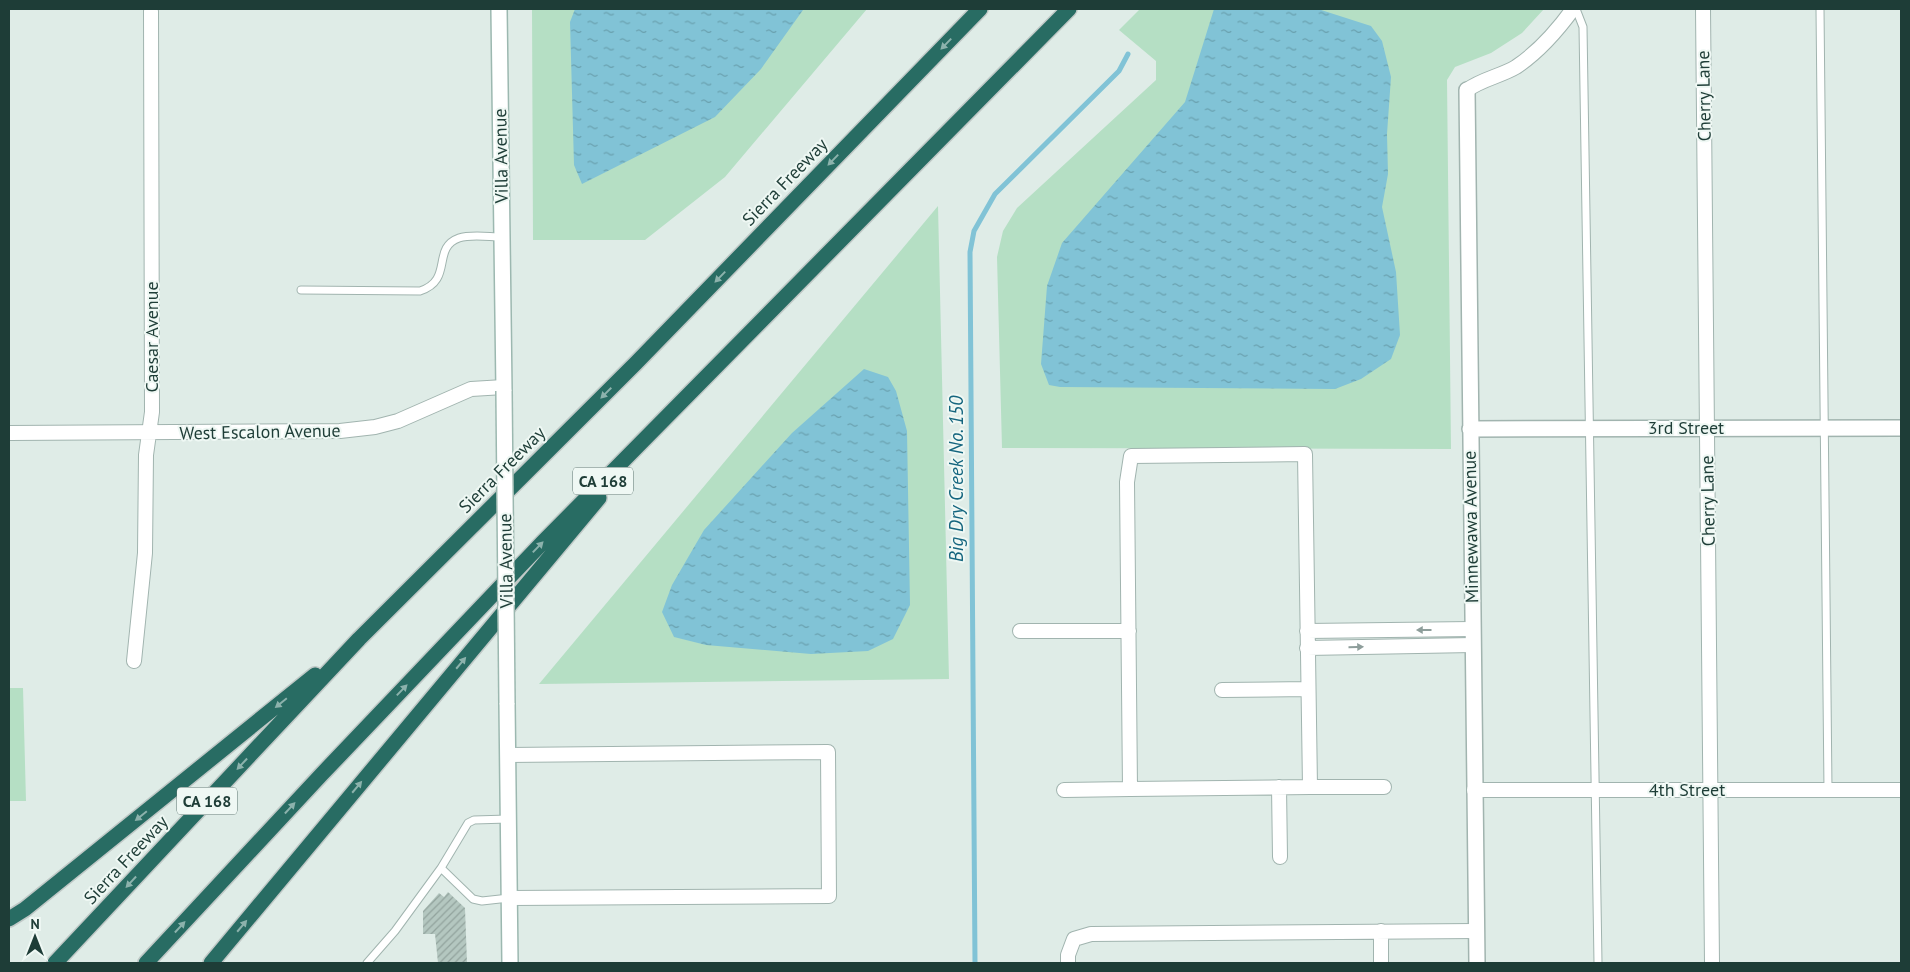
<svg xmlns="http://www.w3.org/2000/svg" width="1910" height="972" viewBox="0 0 1910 972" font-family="'PT Sans',sans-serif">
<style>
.grass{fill:#b5dfc4}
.water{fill:url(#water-ripples)}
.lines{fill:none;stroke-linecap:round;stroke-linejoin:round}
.stream{stroke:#81c3d6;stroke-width:5}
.building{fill:url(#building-hatch)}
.service-casing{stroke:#a1b4af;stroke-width:9}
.minor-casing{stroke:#a1b4af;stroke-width:16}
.tertiary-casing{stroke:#a1b4af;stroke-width:18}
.secondary-casing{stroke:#9cb8b0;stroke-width:18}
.motorway-casing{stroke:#c0c9c7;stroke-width:18}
.service{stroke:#fff;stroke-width:7}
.minor{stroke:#fff;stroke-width:14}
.tertiary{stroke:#fff;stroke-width:15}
.secondary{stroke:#fff;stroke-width:15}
.motorway{stroke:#286c63;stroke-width:15}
.secondary-bridge-casing{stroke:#9cb8b0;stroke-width:18;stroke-linecap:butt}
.secondary-bridge{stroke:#fff;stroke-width:15}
.oneway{fill:#8cb2ac}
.oneway2{fill:#8e9e9b}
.labels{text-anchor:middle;stroke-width:4;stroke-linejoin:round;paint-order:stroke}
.shield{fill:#eff8f4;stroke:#5d7570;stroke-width:1}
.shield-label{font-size:16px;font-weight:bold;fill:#1e3d37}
.street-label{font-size:18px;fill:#1e3d37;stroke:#eff8f4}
.water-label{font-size:19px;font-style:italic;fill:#14657e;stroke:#eff8f4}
</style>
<defs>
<pattern id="water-ripples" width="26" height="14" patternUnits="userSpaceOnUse" patternTransform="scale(1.25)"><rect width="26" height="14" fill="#81c3d6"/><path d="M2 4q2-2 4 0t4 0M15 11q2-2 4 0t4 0" fill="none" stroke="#69a0ae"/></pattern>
<pattern id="building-hatch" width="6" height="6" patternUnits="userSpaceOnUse" patternTransform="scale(1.25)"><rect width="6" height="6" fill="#b4c7c0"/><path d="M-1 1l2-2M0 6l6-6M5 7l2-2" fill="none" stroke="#92a39d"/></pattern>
</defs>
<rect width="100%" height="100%" fill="#dfece7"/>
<path class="grass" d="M532,9H867L725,177L645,240H533Z
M1140,9H1544L1522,33L1491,53L1455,67L1447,80L1451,449L1002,448L997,257L1003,231L1017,208L1156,80V61L1119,30Z
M938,206L949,679L539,684Z
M9,688H23L26,801H9Z"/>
<path class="water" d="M575,9H803V10L761,69L715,117L582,184L574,165L570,22Z
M1214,9H1318L1371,26L1382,41L1391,77L1387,134L1388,174L1382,207L1396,272L1400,335L1391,359L1361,379L1335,389L1060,387L1049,385L1041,364L1047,286L1062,243L1185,102Z
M864,369L888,377L896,391L907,431L910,605L893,639L868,651L811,654L706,645L674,637L662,612L672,585L704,530L792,433Z"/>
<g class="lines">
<path class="stream" d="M975,963L970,252L974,231L995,194L1119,71L1128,54"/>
</g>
<path class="building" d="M448,892L465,908L467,963H438L435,934H423V911L439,893L444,897Z"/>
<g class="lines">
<g class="service-casing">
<path id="service" d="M1576,9L1583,27L1598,963
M1820,9L1828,790
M301,290L420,291C454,280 431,248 459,238C471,234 489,237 502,237
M508,819L474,820L468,823L441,868L473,899L482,901L509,898
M367,963L395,931L441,868"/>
</g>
<g class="minor-casing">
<path id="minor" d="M1703,9L1712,963
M1467,90C1482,79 1501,76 1516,67C1540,51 1557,31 1573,9
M9,433L340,431L375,427L398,421L471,389L504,387
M1305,454L1310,787L1130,789L1127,482L1131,456Z
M1020,631H1129
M1307,631L1472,629
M1307,648L1473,645
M134,661L145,553L146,455L152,412L151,11
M1222,690L1308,689
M508,755L828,752L829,896L510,898
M1279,787L1280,857
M1310,787H1384
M1064,790L1130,789
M1474,790H1901
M1381,931V963
M1068,963V955L1074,939L1091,934L1476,931"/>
</g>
<g class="tertiary-casing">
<path id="tertiary" d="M1467,90L1477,963
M1470,429L1901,428"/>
</g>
<g class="secondary-casing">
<path id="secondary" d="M499,9L504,391
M507,703L510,963"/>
</g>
<g class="motorway-casing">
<path id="motorway" d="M9,919L25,909L315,675
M55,963L359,639L636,363L980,9
M146,963L321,775L543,542L1069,9
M211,963L599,498"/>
</g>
<use href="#service" class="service"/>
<use href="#minor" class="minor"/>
<use href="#tertiary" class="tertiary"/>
<use href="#secondary" class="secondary"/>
<use href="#motorway" class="motorway"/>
<g class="secondary-bridge-casing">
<path id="secondary-bridge" d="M504,391L507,703"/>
</g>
<use href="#secondary-bridge" class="secondary-bridge"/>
</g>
<defs><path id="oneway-solid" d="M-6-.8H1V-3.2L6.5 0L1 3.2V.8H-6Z" transform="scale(1.25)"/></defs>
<g class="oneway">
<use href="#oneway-solid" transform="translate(946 44) rotate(134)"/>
<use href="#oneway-solid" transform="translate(833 160) rotate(134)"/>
<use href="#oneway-solid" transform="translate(720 277) rotate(134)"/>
<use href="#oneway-solid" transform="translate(606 393) rotate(135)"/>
<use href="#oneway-solid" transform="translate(538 547) rotate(-46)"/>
<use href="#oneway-solid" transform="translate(461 663) rotate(-50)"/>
<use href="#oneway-solid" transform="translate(402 690) rotate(-46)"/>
<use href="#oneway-solid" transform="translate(281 703) rotate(141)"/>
<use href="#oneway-solid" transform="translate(242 764) rotate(133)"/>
<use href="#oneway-solid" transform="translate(357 787) rotate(-50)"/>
<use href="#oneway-solid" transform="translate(290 808) rotate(-47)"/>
<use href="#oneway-solid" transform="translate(141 816) rotate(141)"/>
<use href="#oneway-solid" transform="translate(131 882) rotate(133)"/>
<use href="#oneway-solid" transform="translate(242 926) rotate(-50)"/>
<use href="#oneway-solid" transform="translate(180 927) rotate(-47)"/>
</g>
<g class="oneway2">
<use href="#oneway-solid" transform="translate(1424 630) rotate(180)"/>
<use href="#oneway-solid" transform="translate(1356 647) rotate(-2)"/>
</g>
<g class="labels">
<g class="shield">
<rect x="573" y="467.5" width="60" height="27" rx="4"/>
<rect x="177" y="787.5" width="60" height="27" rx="4"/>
</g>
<g class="shield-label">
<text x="603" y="487">CA 168</text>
<text x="207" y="807">CA 168</text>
</g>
<g class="street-label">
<text transform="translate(1704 96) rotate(-91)" y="6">Cherry Lane</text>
<text transform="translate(501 156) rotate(-91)" y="6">Villa Avenue</text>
<text transform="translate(785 182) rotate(-46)" y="6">Sierra Freeway</text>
<text transform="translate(152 337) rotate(-90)" y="6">Caesar Avenue</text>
<text x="1686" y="434">3rd Street</text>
<text transform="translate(260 432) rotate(-1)" y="6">West Escalon Avenue</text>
<text transform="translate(502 470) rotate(-45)" y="6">Sierra Freeway</text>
<text transform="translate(1708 501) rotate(-91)" y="6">Cherry Lane</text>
<text transform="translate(1471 527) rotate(-91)" y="6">Minnewawa Avenue</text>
<text transform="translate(506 561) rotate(-91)" y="6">Villa Avenue</text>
<text x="1687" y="796">4th Street</text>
<text transform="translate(126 860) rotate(-47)" y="6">Sierra Freeway</text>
</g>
<g class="water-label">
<text transform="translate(956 479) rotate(-90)" y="7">Big Dry Creek No. 150</text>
</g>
</g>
<rect width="1910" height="972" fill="none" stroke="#1e3d37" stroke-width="20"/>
<g transform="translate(35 937)" stroke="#eff8f4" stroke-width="4" paint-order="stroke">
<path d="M0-4L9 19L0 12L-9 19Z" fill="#1e3d37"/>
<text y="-8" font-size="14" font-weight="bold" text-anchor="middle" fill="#1e3d37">N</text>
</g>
</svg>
